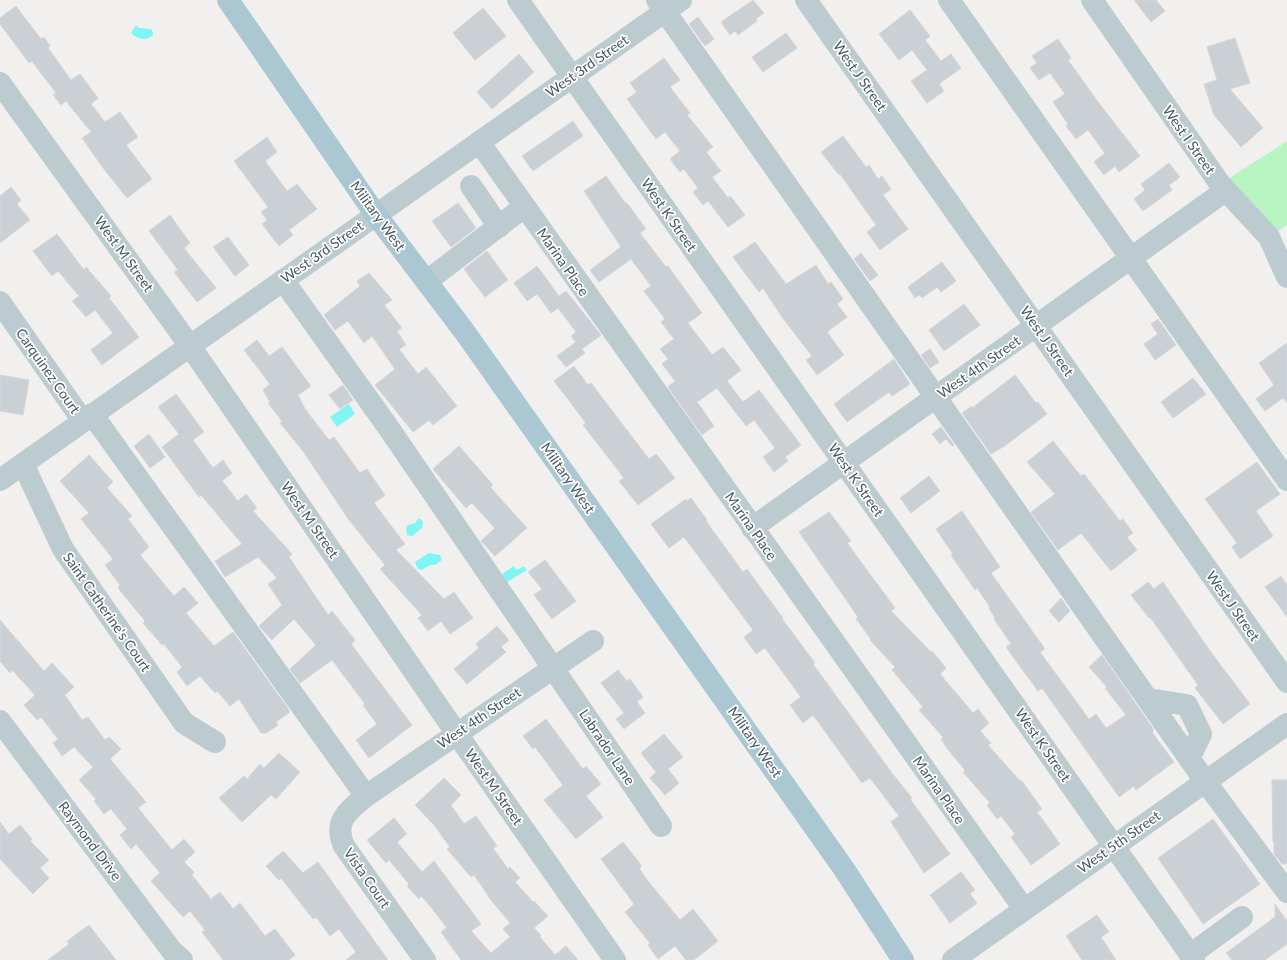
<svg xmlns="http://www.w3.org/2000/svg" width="1287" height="960" viewBox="0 0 1287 960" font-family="Lato,sans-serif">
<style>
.green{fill:#b8f4c2}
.water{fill:#80f6f4}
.building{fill:#cad0d4;stroke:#d2d7db}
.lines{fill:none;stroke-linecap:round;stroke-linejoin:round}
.minor{stroke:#bbcbd0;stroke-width:22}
.major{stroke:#abc7d1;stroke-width:22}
.labels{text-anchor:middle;stroke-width:3.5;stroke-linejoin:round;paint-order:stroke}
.street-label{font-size:14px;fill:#45585f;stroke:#fff}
</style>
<rect width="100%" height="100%" fill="#f2efef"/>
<path class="green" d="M1287,141V225L1269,237L1220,184Z"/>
<path class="water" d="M136,25L139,28L151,29L153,32V35C146,42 137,39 131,33Z
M349,404L355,414L337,427L330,417Z
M419,518L423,521L422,528L412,536L407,535L406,528L408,525L415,523Z
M429,553L440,555L442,560L435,565H430L422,570L418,569L415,562Z
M514,566L517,570L524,566L527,570L507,582L502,574Z"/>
<path class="building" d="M753,0L764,13L756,19L757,21L738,35L735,31L730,35L721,22Z
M1134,0H1156L1165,11L1151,22Z
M16,6L41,39L44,37L50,46L48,48L71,80L80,74L98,98L91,104L105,122L120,112L138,137L126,145L152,179L127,198L103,168L82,138L91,132L66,101L61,105L53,95L56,93L32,61L29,63L0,24V18Z
M483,8L506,36L475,60L453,33Z
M910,10L930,36L925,40L941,61L951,54L961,68L939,84L944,91L927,103L911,81L927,70L912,50L899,60L879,34Z
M698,17L714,39L705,46L689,24Z
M786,33L797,48L763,72L752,57Z
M1235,38L1250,83L1230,89L1263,128L1241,147L1214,115L1204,84L1217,80L1207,47Z
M1058,39L1071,58L1068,60L1098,102L1140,156L1119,172L1115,166L1104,175L1094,162L1105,153L1088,130L1076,139L1066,126L1068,124L1053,102L1065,94L1050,73L1039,80L1030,68L1037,63L1032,56Z
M519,54L534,72L492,109L477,92Z
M664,58L680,80L670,87L690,113L687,115L713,147L706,152L721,171L712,177L728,198L730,196L745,215L728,227L708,201L703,205L693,192L698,188L684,169L680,172L670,159L680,151L665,132L656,139L627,99L637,92L630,83Z
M573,121L583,136L533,171L522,156Z
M843,136L866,167L869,165L878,179L882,176L891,189L883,195L908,229L880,250L867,232L876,225L840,174L839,175L821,152Z
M267,137L277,152L265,161L287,191L297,184L317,209L289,230L293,235L279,246L262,224L267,220L261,212L268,207L234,161Z
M1169,163L1180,177L1169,185L1172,190L1143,211L1134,199L1145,190L1141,184Z
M606,176L626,204L627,203L646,229L640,233L666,267L668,266L702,313L688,323L712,355L723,347L741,370L727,381L743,402L759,390L801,445L785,457L788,461L774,472L763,457L775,448L754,420L746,426L717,388L697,402L714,426L702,435L668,387L675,381L662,364L668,359L660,349L674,339L661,322L665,319L644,291L651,286L631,259L599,282L590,270L621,247L584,191Z
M11,187L21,200L17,204L30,220L0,243V196Z
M458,203L476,228L451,247L432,221Z
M170,215L190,243L184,248L216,288L197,302L174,272L178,270L149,231Z
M57,234L84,270L86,267L111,296L109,298L139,337L102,365L91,350L113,333L95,310L86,317L72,301L79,296L58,271L52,276L33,251Z
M228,237L249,265L235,276L213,247Z
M755,242L786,284L816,265L828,284L831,282L843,299L837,304L847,317L827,332L844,355L817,375L806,360L812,356L782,317L763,288L759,292L733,257Z
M487,251L508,280L485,297L464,269Z
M861,253L878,275L870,281L854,259Z
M942,262L956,281L941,292L937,287L922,298L919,295L915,298L908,287Z
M537,266L559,296L566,291L601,335L582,349L585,353L566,367L557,356L576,342L571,336L576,332L558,308L551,313L537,294L527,301L514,283Z
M369,273L392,300L384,305L402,328L397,331L406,345L399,349L418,374L426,367L457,406L433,425L429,420L413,432L375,385L395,369L372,336L364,343L348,321L335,330L324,315L360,286L357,281Z
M964,304L980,325L944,351L929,330Z
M1158,319L1176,345L1155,360L1144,344L1158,334L1151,324Z
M257,340L269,356L282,347L311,386L298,395L305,409L329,440L334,437L360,473L367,469L385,495L374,503L405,544L396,550L444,599L454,592L473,618L450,634L441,621L428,631L418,618L422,615L380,569L385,565L349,520L303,451L280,423L282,421L268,403L270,402L263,390L270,384L244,350Z
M1287,343V403L1283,398L1265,411L1256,399L1274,385L1259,363Z
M930,349L939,362L930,368L921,355Z
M894,359L910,384L892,396L889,392L847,422L834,404Z
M574,366L588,385L591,383L649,459L656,454L675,478L638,505L619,481L624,478L583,425L586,423L554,381Z
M0,375L29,380L23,415L0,411Z
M1015,375L1036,403L1038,402L1047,414L1006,445L991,454L962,413L972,406V408Z
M1193,378L1206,394L1173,418L1161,402Z
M343,385L353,400L340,409L329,395Z
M176,394L204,432L193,440L213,468L223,460L232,473L222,481L238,501L246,494L257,508L253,511L292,554L289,557L328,615L332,611L355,640L351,644L412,725L369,758L356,740L377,724L363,705L365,704L332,660L300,683L290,669L316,645L294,619L272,640L259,626L282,605L268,584L277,578L258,557L225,577L215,561L242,544L201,495L199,497L162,447L179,434L158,407Z
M941,427L954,445L952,446L946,439L940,444L932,434Z
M149,434L165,457L150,468L134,446Z
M1053,441L1081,476L1084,474L1120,521L1123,519L1133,533L1127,537L1137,550L1111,571L1081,533L1058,550L1031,512L1055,494L1027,462Z
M459,446L493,485L490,487L527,528L495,556L481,541L495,528L472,503L466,508L433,469Z
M89,455L113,482L107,488L132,516L128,519L149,547L140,555L174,596L184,587L198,603L186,613L214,646L233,632L287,707L290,712L276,722L278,725L266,733H261L239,699L230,706L217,691L215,693L200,676L187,686L177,672L182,667L164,644L162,645L143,623L145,621L118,588L120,585L105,565L113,559L81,519L89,513L60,481Z
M1257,462L1280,494L1256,511L1273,536L1240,559L1232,547L1237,543L1205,499Z
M929,476L940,491L911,513L900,498Z
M691,498L707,520L706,521L743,572L747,569L783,618L782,619L815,663L813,664L892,773L912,798L910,799L950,854L924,873L891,822L899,816L870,778L862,783L813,715L803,723L790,705L801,697L765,648L756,654L744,637L753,630L684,537L669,548L651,524L686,499L687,501Z
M962,511L1000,567L991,573L1045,649L1040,652L1089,719L1096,714L1106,728L1126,715L1105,688L1107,687L1089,667L1102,655L1154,730L1152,732L1174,762L1136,790L1134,786L1119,797L1042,688L1038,691L1006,647L1011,644L994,619L995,618L989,608L990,607L977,588L975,590L951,555L953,554L936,529Z
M829,512L851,541L847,543L895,608L891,611L931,652L932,651L946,668L940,674L973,713L978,709L989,723L980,731L991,743L988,745L1020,781L1021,780L1042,809L1037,812L1060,844L1031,865L1011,837L1015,834L1001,816L997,819L987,805L990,803L963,772L965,770L949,751L941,739L943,737L919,710L923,707L892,670L895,667L870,640L871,639L856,619L858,617L799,532Z
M545,560L576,601L552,619L534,595L542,589L528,572Z
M1281,576L1287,585V617L1265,587Z
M1148,582L1154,589L1163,582L1210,651L1250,704L1223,724L1195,688L1198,685L1150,617L1149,618L1131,595Z
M1061,598L1070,611L1059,622L1049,611Z
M0,620L44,671L52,663L74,687L65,695L82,720L88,717L105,740L109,737L121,749L110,759L146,802L138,808L172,850L184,839L195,852L184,862L194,872L192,875L211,899L220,892L233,909L240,903L265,936L275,929L295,955L289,960H223L202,932L205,930L190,911L183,917L151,881L160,873L136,844L131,849L120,835L127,829L111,809L104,814L94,801L96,799L79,780L93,767L74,747L62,756L53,743L58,739L41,717L37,720L24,705L35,695L12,670L10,673L0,661Z
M497,626L509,640L501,647L506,652L467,684L454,669L479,648L476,644Z
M618,670L627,681L630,679L643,697L637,702L645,713L624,729L616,719L624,713L601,683Z
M546,719L583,769L586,766L601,784L586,796L603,817L576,839L544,800L563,785L535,747L533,749L523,736Z
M664,734L683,757L668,769L679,783L665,795L650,778L656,772L641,753Z
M279,753L300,772L276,799L271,795L242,822L219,798L244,776L247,779L260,764L264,768Z
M444,778L461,795L451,805L464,824L476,816L497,846L493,848L508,869L510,867L520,878L515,882L533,902L534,901L548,916L534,928L541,935L540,937L555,955L566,946L578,960H461L441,932L447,928L431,907L421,896L419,899L407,886L409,884L389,860L386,863L367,840L394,818L407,834L397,842L422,872L434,861L481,924L471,931L491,953L510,937L503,929L510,923L491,900L474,875L471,877L447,849L450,847L434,825L415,805Z
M1272,780H1287V864H1282L1274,854V842H1273Z
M1213,819L1260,884L1203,924L1158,858Z
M0,822L9,834L20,825L32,839L30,841L49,860L40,868L49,878L33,894L0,859Z
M623,842L642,866L639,868L648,881L680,920L693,909L718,941L694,960H686L675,946L658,959L648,945L650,943L625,912L634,904L601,859Z
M283,851L303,873L318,862L388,960H346L356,952L339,929L330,936L316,917L313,919L281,878L279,880L266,866Z
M961,872L975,890L970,894L977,903L950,923L930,895Z
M1275,904L1287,921V944L1265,960H1232L1226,953L1275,917Z
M1097,915L1109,932L1101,937L1116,960H1082L1066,936Z
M89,925L116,960H48L69,944L67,941Z"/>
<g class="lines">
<path class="minor" d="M518,0L1194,960
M657,0L1205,781L1287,892
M806,0L1287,682
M949,0L1287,480
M1092,0L1220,184L1269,237L1287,277
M0,83L190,346L457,734L615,960
M479,142L1024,909
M471,186L499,227
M283,280L388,427L661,826
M427,281L524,207
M0,302L83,421
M92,414L366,796
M23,464L63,549L184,723L215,742
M0,480L681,0
M752,528L1225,191
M1148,699L1187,705L1201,734L1190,757
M0,721L172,951L182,960
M1190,955L1242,917
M425,960L344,846C333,821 348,811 366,796L593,641
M953,960L1287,724"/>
<path class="major" d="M228,0L376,215L464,331L844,869L903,960"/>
</g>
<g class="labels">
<g class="street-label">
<text transform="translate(587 66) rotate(-35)" y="5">West 3rd Street</text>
<text transform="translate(860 76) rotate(55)" y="5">West J Street</text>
<text transform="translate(1189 140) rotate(55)" y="5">West I Street</text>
<text transform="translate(669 215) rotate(55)" y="5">West K Street</text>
<text transform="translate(378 216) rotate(54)" y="5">Military West</text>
<text transform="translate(322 252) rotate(-35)" y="5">West 3rd Street</text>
<text transform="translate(124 254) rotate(54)" y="5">West M Street</text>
<text transform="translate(563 262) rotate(55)" y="5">Marina Place</text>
<text transform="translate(1047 341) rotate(55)" y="5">West J Street</text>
<text transform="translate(979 367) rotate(-35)" y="5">West 4th Street</text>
<text transform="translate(48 371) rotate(55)" y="5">Carquinez Court</text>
<text transform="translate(568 478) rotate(55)" y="5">Military West</text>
<text transform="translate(856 480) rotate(55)" y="5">West K Street</text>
<text transform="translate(310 520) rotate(55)" y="5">West M Street</text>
<text transform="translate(751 526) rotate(55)" y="5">Marina Place</text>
<text transform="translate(1233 606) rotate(55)" y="5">West J Street</text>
<text transform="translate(107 612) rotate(55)" y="5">Saint Catherine's Court</text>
<text transform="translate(479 718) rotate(-34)" y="5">West 4th Street</text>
<text transform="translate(755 742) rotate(55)" y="5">Military West</text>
<text transform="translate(1043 745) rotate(55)" y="5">West K Street</text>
<text transform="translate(607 747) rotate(56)" y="5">Labrador Lane</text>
<text transform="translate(494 787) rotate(55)" y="5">West M Street</text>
<text transform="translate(939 790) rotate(55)" y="5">Marina Place</text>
<text transform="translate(90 841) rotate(53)" y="5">Raymond Drive</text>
<text transform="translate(1119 842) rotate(-35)" y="5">West 5th Street</text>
<text transform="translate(367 878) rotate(55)" y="5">Vista Court</text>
</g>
</g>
</svg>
